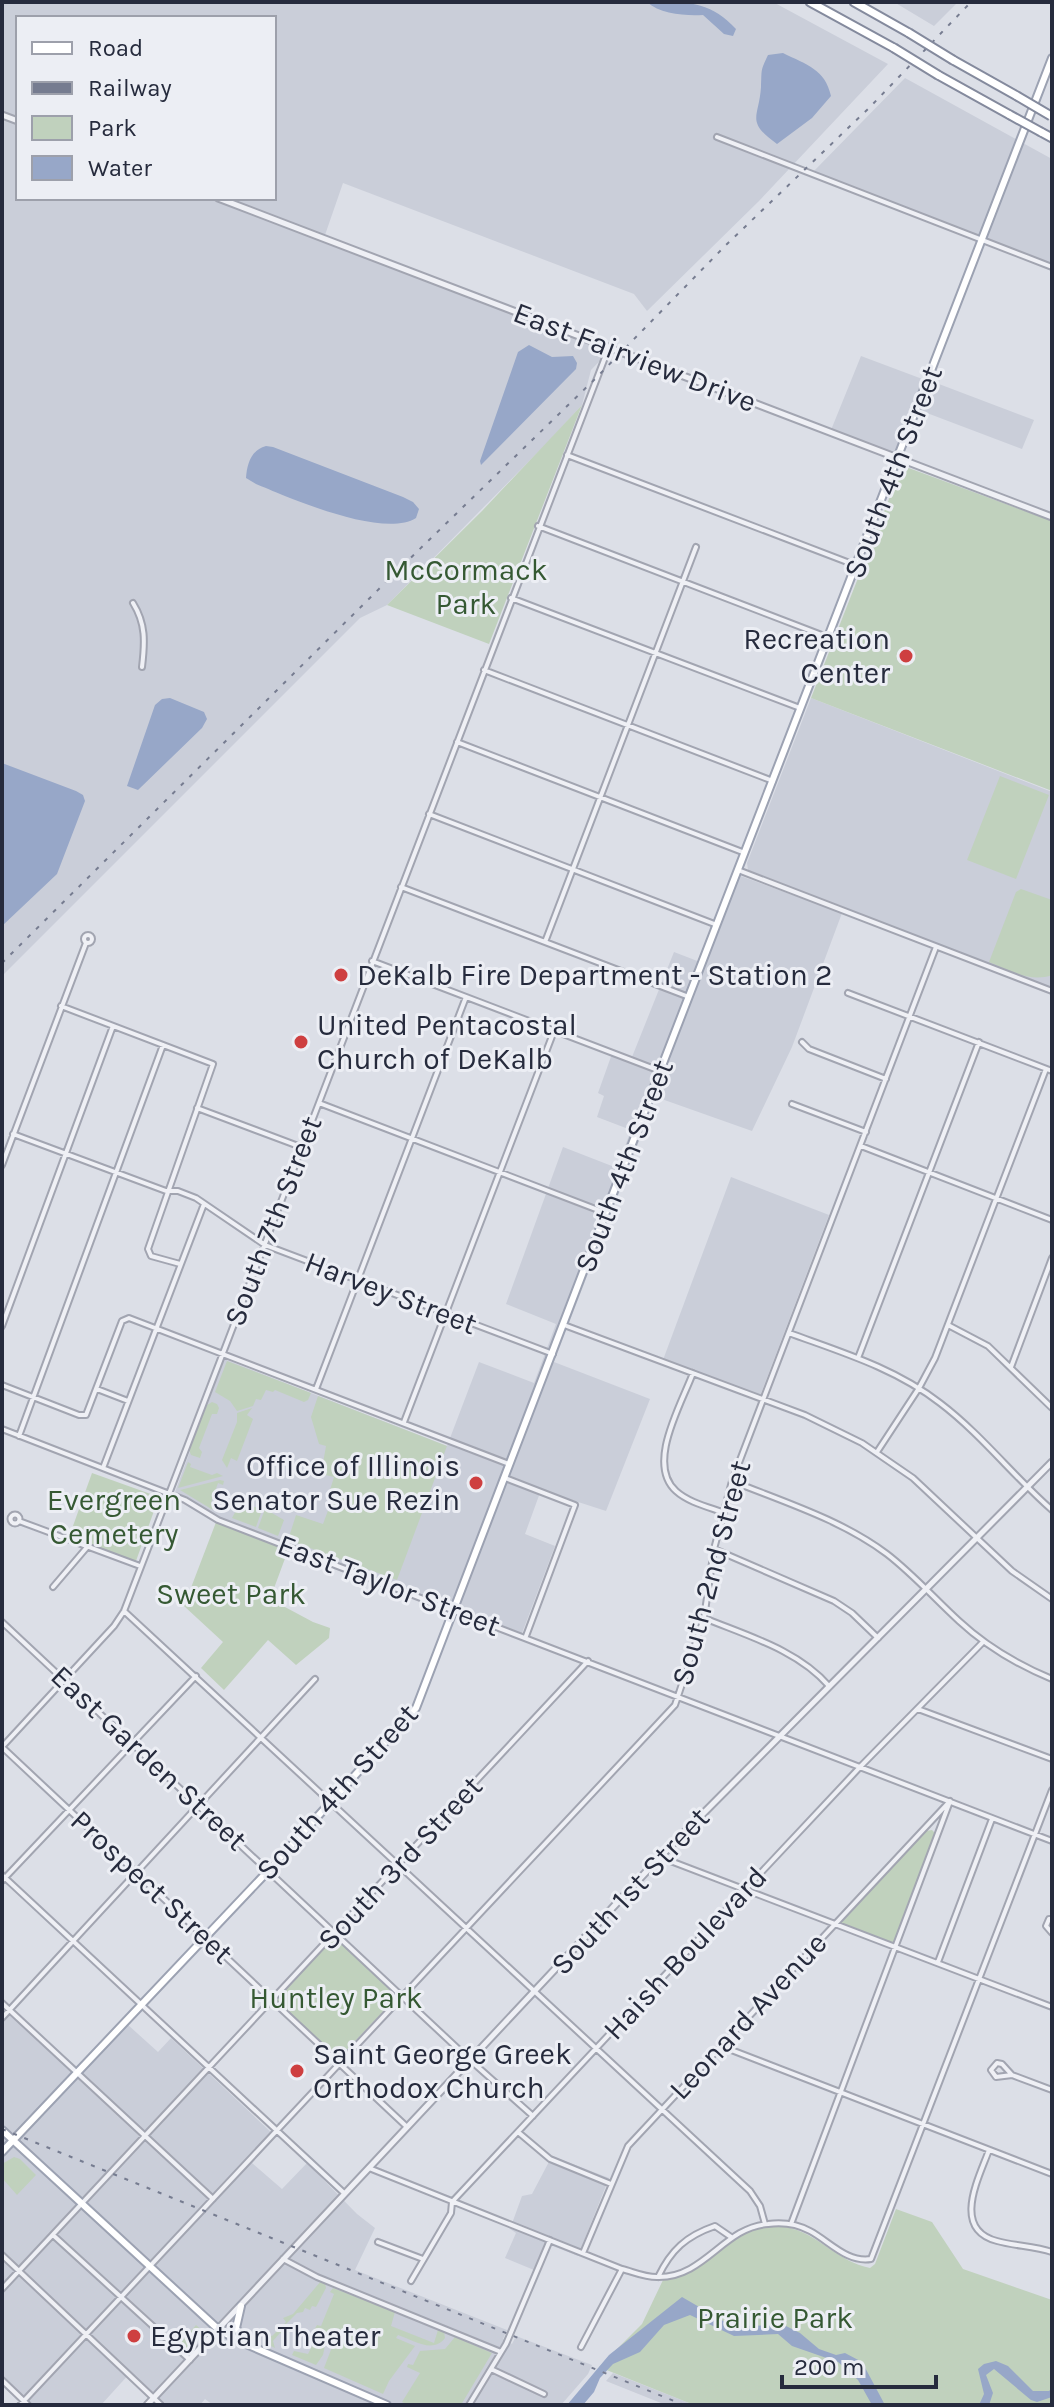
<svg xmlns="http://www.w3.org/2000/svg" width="1054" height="2407" viewBox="0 0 1054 2407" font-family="Karla,sans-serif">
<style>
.built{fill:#caced9;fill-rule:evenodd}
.green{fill:#c0d1bd}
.water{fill:#97a7c8}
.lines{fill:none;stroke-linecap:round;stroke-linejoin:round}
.minor-casing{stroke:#a2a5b1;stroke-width:8}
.tertiary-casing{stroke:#a2a5b1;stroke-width:9}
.primary-casing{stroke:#9ca2b2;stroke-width:10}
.motorway-casing{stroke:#848a9d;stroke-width:11}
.minor{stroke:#eff0f5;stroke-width:4}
.tertiary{stroke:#eff0f5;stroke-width:5}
.primary{stroke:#fff;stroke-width:6}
.motorway{stroke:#fff;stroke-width:7}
.rail{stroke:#767c90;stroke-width:2;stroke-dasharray:4 8;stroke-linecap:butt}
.motorway-bridge-casing{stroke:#848a9d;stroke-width:11;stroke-linecap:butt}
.motorway-bridge{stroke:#fff;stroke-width:7}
.poi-dot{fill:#ce3f40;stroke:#eceef4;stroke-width:3}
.labels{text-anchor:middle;stroke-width:6;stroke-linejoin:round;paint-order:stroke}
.street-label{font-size:30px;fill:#262b3d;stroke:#eceef4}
.park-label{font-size:30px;fill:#355933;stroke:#eceef4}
.poi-label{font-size:30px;fill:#262b3d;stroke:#eceef4;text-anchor:start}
</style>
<rect width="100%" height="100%" fill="#dcdfe7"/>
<path class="built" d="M2,2H773L888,64L759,201L647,311L634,294L343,183L325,235L614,346L591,370L582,405L546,444L387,605L360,618L2,976ZM18,18H274V198H18Z
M894,2H958L934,26Z
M905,78L1052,159V265L813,172Z
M861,356L925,380L897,455L831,430Z
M931,381L1034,420L1022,449L919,410Z
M811,698L1052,792V988L748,870L747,863Z
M735,874L842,913L792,1047L752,1131L656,1097L554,1362L650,1399L606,1511L541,1490L525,1534L555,1546L522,1633L218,1517L175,1492L224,1359L447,1446L479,1362L534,1383L556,1324L506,1304L563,1147L617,1168L631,1130L597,1117L604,1096L598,1093L613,1051L632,1057L674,952L700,962Z
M731,1177L829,1215L760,1396L663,1360Z
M2,2004L82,2071L127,2024L158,2052L171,2038L275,2136L252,2163L282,2189L307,2163L357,2214L375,2228L355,2270L507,2330L503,2339L512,2344L516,2336L592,2365L588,2374L561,2405H213L205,2399L200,2405H167L131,2372L101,2405H28L2,2384Z
M552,2156L609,2178L578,2256L545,2243L534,2270L505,2258L516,2233L510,2229L522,2196L532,2194Z
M613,2373L694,2405H666L606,2381Z"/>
<path class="green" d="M582,405L489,644L387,605L482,511Z
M906,467L1052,521V791L811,698L900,471Z
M1000,776L1049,795L1016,879L967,860Z
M1021,889L1052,900V975C1030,983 1009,970 989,962L1016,892Z
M227,1361L311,1393L308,1400L304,1402L275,1390L273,1392L266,1390L261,1400L256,1399L253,1406L237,1411L230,1401L215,1392Z
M318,1396L447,1446L397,1580L288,1540L296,1515L323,1524L335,1492L330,1490L334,1477L321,1474L326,1446L319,1444L311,1417Z
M212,1402L217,1404L219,1408L217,1414H212L199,1448L202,1452L200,1458L191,1455L189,1450L207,1405Z
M252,1408L247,1415L253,1419L237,1461L231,1458L227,1468L222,1460L237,1422V1413Z
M188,1462L191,1464L190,1467L212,1475L217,1473L223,1476L178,1488Z
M92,1473L159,1497L136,1561L69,1537Z
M220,1480L224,1481L223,1485L218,1483L211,1503L213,1510L180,1490Z
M241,1501L262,1510L256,1527L232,1518Z
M265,1509L284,1520L278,1536L258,1528Z
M218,1517L290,1545L270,1599L313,1622L330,1628L329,1638L296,1665L268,1640L224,1690L201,1668L223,1642L184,1606Z
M932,1830L935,1833L894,1943L841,1923L926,1831Z
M334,1937L398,1996L338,2059L275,2000Z
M14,2157L20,2159L36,2175L17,2195L2,2178V2164Z
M896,2209L932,2222L963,2269L1052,2300V2405H694L599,2367L642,2324L663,2280C714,2272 734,2219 786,2227C818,2233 838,2262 870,2268L875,2264Z
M321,2281L325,2283L326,2288L316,2307L312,2306L310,2310L305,2308L303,2312L297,2313L284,2326L285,2335L280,2333L273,2341L275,2348L263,2342L267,2334L272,2336L286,2322L283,2318L293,2314Z
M333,2288L395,2312L391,2326L434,2343L438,2330L444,2332L445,2338C433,2354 413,2340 398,2335L396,2338L415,2346L389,2381L383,2394L324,2368L332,2347L327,2337L314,2330L317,2325L321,2326L334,2294L330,2292Z
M196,2325L203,2331L185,2352L178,2346Z
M455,2337L492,2353L461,2405H409L402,2402L420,2373L407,2367L408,2364L413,2365L420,2351L445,2349Z
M311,2338L321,2341L325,2345L323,2355L316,2365L292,2355L294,2351L308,2354L314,2342Z"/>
<path class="water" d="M647,2C687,2 709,0 736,29L733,36L724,34L703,15C685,16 660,14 647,2Z
M783,53C807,65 825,69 831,96L812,118L777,144C745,121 759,118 761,87C762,69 760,72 768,55Z
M529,345L552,357L573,356L577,363L576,369L481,465L480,461L518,352Z
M266,446L273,447L403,497L413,502L419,509L416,518C383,539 290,498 256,484L246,478C247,464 251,450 266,446Z
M170,698L204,712L207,719L202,728L138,790L127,786L155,705L162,699Z
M2,763L76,791L83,795L85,801L57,874L2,926Z
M682,2297L732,2326L784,2325L800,2333L819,2349L836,2355L845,2353L862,2362L885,2405H872L858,2380L838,2362L792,2346L778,2334L734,2336L690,2315L664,2325L640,2352L613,2364L600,2378L594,2392L583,2405H567L609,2355Z
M996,2361L1008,2366L1033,2391H1049L1052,2388V2397L1037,2402L1031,2400L994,2369L986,2375L993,2393L989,2405H979L984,2394L978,2369L984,2364Z"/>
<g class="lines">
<g class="minor-casing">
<path id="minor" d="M717,137L1052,267
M567,455L855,565
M538,526L827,637
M511,598L800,708
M133,603C146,624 145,642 142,667
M484,670L773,781
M457,742L745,853
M429,814L717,925
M738,870L1052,991
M401,887L689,997
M84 939a4 4 0 1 1 8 0a4 4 0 1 1-8 0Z
M545,942L696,547
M372,961L660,1071
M848,993L1052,1071
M61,1006L213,1064L148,1249L151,1256L180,1264
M802,1042L809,1049L886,1079
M319,1103L606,1213
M792,1104L866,1132
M197,1108L301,1147
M13,1134L166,1191H178L196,1198L265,1245L553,1354
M861,1146L1052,1220
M2,1165L86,943
M564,1325L805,1415L862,1443L913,1478L1012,1571L1052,1599
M948,1325L988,1346L1052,1408
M2,1326L113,1026
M789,1333C841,1352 895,1368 940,1403C981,1434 1013,1476 1052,1510
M858,1358L979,1042
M1011,1367L1052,1258
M693,1373C681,1405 646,1464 676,1491C688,1502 708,1507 722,1512
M2,1385L79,1415H86L122,1321L129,1318L509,1464
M97,1389L128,1401
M316,1389L466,997
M404,1422L554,1031
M2,1429L185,1500L218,1520L1052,1841
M19,1436L163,1045
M877,1452L919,1388L935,1358L1046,1069
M103,1468L204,1204
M505,1478L575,1505L526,1636
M732,1481C784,1502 842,1520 887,1554C913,1574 935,1599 959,1621C986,1646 1018,1665 1052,1679
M10.5 1519a4.5 4.5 0 1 1 9 0a4.5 4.5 0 1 1-9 0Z
M19,1521L140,1566
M714,1549L834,1601L852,1613L878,1638
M53,1587L88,1546
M124,1611L750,2191L760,2206L765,2224
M704,1618C748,1636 798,1650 829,1686
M2,1622L470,2060L533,2116
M918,1709L1052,1759
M2,1747L114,1626L124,1611L609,347
M2,1747L406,2126
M660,1857L1052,2007
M2,1875L344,2193
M2,1881L196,1676
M1052,1919H1049L1046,1926L1052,1933
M938,1962L992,1819
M2,2003L213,2199
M2,2018L315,1679
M721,2046L1052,2174
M1012,2075L996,2077L991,2070L997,2063L1002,2064L1012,2075L1052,2090
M518,2132L550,2159L611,2184
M989,2150C979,2178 951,2229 997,2241C1015,2246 1034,2246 1052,2252
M369,2168L622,2269C634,2272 646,2278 659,2277C705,2277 724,2227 768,2224C783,2222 797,2224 810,2231C829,2241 847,2263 871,2259L1052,1790
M791,2224L949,1804
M53,2235L190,2360
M378,2242L423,2259
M583,2253L628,2146L950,1801
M2,2255L161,2405
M283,2259L317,2277L501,2352
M658,2277C671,2250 686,2236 715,2226L731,2237
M411,2281L451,2213L452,2202L860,1767L983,1642
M2,2289L588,1661
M581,2347L622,2269
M491,2369L544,2394
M2,2380L28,2405
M20,2405L675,1705L704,1618L714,1549L732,1481L936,947
M469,2405L506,2344L550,2240"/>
</g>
<g class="tertiary-casing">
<path id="tertiary" d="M2,115L18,121
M218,198L1052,517
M147,2405L660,1857L1052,1462"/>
</g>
<g class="primary-casing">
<path id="primary" d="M2,2130L219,2330L246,2344L387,2405
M2,2152L269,1870L416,1708L660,1071L1052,58
M241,2306L236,2328L246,2344"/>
</g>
<g class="motorway-casing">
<path id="motorway" d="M810,2L894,48
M854,2L909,33
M953,60L1017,96
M938,75L1010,115
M1041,132L1052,138"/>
</g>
<use href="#minor" class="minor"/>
<use href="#tertiary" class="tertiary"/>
<use href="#primary" class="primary"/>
<use href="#motorway" class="motorway"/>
<path class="rail" d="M2,963L393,575L595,379L726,245L870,107L971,2
M2,2129L684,2405"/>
<g class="motorway-bridge-casing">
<path id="motorway-bridge" d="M909,33L953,60
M894,48L938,75
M1017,96L1051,116
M1010,115L1041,132"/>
</g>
<use href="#motorway-bridge" class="motorway-bridge"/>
</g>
<g class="poi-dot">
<circle cx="906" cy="656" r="8"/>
<circle cx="341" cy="975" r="8"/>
<circle cx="301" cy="1042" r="8"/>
<circle cx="476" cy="1483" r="8"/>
<circle cx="297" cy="2071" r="8"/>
<circle cx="134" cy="2336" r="8"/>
</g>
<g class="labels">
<g class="street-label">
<text transform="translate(635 357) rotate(21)" y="10">East Fairview Drive</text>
<text transform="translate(893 472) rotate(-69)" y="10">South 4th Street</text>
<text transform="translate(624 1166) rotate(-69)" y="10">South 4th Street</text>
<text transform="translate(273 1221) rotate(-69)" y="10">South 7th Street</text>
<text transform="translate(391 1293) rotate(21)" y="10">Harvey Street</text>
<text transform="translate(711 1573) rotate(-75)" y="10">South 2nd Street</text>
<text transform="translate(389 1585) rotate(21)" y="10">East Taylor Street</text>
<text transform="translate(149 1758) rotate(43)" y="10">East Garden Street</text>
<text transform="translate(337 1792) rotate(-48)" y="10">South 4th Street</text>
<text transform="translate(400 1863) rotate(-47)" y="10">South 3rd Street</text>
<text transform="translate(152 1887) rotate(43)" y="10">Prospect Street</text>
<text transform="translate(630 1891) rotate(-47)" y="10">South 1st Street</text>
<text transform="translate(685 1953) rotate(-47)" y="10">Haish Boulevard</text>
<text transform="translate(748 2016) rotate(-47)" y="10">Leonard Avenue</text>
</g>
<g class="park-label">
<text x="466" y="580">McCormack<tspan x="466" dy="34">Park</tspan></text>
<text x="114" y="1510">Evergreen<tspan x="114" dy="34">Cemetery</tspan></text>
<text x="231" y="1604">Sweet Park</text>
<text x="336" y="2008">Huntley Park</text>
<text x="775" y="2328">Prairie Park</text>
</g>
<g class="poi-label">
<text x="890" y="649" text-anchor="end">Recreation<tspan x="890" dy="34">Center</tspan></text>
<text x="357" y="985">DeKalb Fire Department - Station 2</text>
<text x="317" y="1035">United Pentacostal<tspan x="317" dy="34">Church of DeKalb</tspan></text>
<text x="460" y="1476" text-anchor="end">Office of Illinois<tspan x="460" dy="34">Senator Sue Rezin</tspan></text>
<text x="313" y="2064">Saint George Greek<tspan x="313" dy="34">Orthodox Church</tspan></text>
<text x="150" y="2346">Egyptian Theater</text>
</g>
</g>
<rect width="1054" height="2407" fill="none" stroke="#262b3d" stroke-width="8"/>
<rect x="16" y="16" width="260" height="184" fill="#eceef4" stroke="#9da0ab" stroke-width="2"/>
<rect x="32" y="42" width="40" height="12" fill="#ffffff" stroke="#9da0ab" stroke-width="2"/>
<text x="88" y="56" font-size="24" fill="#262b3d">Road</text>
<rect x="32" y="82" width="40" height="12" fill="#767c90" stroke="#9da0ab" stroke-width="2"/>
<text x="88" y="96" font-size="24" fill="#262b3d">Railway</text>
<rect x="32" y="116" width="40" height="24" fill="#c0d1bd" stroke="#9da0ab" stroke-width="2"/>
<text x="88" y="136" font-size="24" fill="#262b3d">Park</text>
<rect x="32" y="156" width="40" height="24" fill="#97a7c8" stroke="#9da0ab" stroke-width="2"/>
<text x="88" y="176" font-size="24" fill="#262b3d">Water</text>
<path d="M782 2375v12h154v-12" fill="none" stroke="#262b3d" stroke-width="4"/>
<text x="794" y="2375" font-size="24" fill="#262b3d" stroke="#eceef4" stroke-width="6" paint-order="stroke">200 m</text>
</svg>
